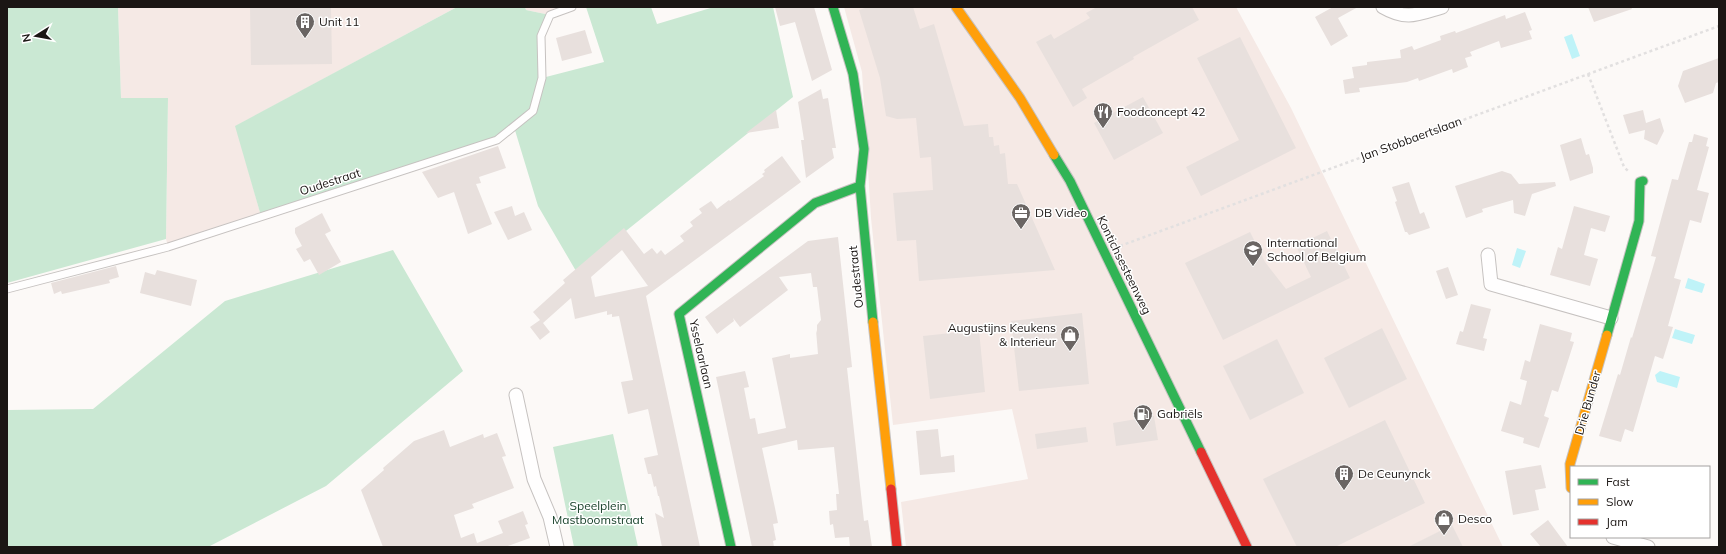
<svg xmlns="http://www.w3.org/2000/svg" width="1726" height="554" viewBox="0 0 1726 554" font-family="Mulish,sans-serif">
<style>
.built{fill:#f5e9e5}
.green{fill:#cae8d3}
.water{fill:#bff3f8}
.building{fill:#e8e0dd;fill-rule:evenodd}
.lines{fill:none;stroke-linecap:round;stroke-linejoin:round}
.lane-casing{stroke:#c6c2c0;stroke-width:9}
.street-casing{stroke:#c6c2c0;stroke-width:15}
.fast-casing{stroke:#c6c2c0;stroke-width:11}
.slow-casing{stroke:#c6c2c0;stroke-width:11}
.jam-casing{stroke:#c6c2c0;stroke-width:11}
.path{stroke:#e2e0e0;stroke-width:2.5;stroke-dasharray:3 3;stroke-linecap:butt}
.lane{stroke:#fffefe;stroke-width:7}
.street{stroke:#fffefe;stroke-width:13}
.fast{stroke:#30b455;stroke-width:9}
.slow{stroke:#ff9f0a;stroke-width:9}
.jam{stroke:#e5322d;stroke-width:9}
.labels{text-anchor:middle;stroke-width:3;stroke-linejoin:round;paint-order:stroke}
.poi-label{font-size:12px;fill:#1b1614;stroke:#fff;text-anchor:start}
.street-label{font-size:12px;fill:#1b1614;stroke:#fff}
.park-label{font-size:12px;fill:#174029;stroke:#fff}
</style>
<rect width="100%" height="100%" fill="#fcf9f7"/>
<path class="built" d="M118,7H457L236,126L261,216L168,247L166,239L168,98L121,99Z
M525,7H572L550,15L526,10Z
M844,7H1236L1291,108L1503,547H906L901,502L1028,479L1012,409L893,425L871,218L862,72Z"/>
<path class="green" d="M7,7H118L121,98H168L166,239L7,283Z
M457,7H525L526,10L550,15L541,36L542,78L604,62L586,7H651L657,24L714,7H773L793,97L576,271L538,206L514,127L497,140L261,216L235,126Z
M393,250L463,371L326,486L208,547H7V410L93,409L225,301Z
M613,434L638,547H574L553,447Z"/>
<path class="water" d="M1572,34L1580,56L1572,59L1564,37Z
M1517,248L1526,251L1520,268L1512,265Z
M1688,278L1705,284L1702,293L1685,288Z
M1675,329L1695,335L1692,344L1672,338Z
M1660,371L1680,377L1677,388L1657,382L1655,375Z"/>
<path class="building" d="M250,7H331L332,64L251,65Z
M775,7H814L832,70L812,81L795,22L780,26Z
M868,7H913L920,29L934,24L964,126L988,124L989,137H993L994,146L999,145L1000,154L1005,153L1008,184H1017L1055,270L919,281L916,240L897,241L893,193L933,190L931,157L920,158L916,118L897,119L886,116L880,78L859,10Z
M1097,7H1192L1199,20L1133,57L1134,59L1082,89L1087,98L1073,107L1036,42L1051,34L1054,39L1090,18L1086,13Z
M1333,7H1358L1338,18L1348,36L1331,46L1315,17Z
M1588,7H1631L1632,9L1594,22Z
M1525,12L1532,30L1529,31L1532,39L1501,48L1499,41L1470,52L1472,56L1465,58L1468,67L1453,73L1452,69L1419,81L1418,78L1407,82L1359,88L1360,92L1345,94L1343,80L1354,78L1352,67L1367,65V62L1401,58L1400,50L1412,46L1414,50L1441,40L1440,36L1455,31L1456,33L1505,15L1506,19Z
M585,30L592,53L562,61L556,38Z
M1240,37L1296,148L1201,196L1186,167L1239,140L1197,58Z
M1719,58V82L1716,83L1713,93L1685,103L1678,86L1683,71Z
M821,89L823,99L828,98L836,148H832L834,158L806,178L801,140H804L798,102Z
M1143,97L1163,133L1114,160L1094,123Z
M776,110L779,128L746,133Z
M1643,110L1646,123L1660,118L1664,131L1657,145L1644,139L1645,130L1629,134L1623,115Z
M1694,134L1708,138L1706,146L1709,147L1697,190L1709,193L1701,223L1690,220L1674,278L1681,280L1668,326L1673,327L1663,359L1655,356L1633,432L1625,429L1621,442L1599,436L1618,374L1620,375L1631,337L1632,338L1656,257L1651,256L1672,179L1678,180L1689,142H1692Z
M1581,138L1586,155L1589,154L1593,168V173L1570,181L1560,145Z
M498,146L506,168L479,177L481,183L476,184L492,224L468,234L454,192L438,198L422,172Z
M782,156L801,182L646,296L700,547H662L655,513L664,518L659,496H658L656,486L654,487L651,474H648L644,458L658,455L648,409L628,414L621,382L633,380L619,316L612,317V314L607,315V311L575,319L571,298L543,323L550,332L540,340L530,327L540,320L533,312L565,283L563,280L624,228L644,254L652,248L657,254L661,250L665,255L684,241L680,236L693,226L690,222L702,213L699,209L711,201L717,209L729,200L730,201L764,176L762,174L765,172L764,170ZM622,250L648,286L595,297L591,277Z
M1502,171L1511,174L1519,184L1555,182L1556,186L1532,194L1525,216L1514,213L1513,200L1482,209L1483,212L1466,218L1455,186Z
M1409,182L1420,214L1424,212L1430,228L1409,235L1407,232H1405L1395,202L1397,201L1392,187Z
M512,206L515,216L524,212L532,230L508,240L494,212Z
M1574,206L1610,216L1605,232L1591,228L1584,255L1598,259L1590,286L1550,275L1558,247L1562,249Z
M322,213L331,231L325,234L341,262L319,275L310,259L304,262L296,249L302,246L295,233V228Z
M1327,231L1350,278L1223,340L1185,263L1250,232L1265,262L1286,289L1311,277L1296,246Z
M838,237L852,367L847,368L864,521L868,520L872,547H850L849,537L835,538L833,524L830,525L829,511L837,510L836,494H839L834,447L798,450L797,440L762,448L775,508L778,523L773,524L776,540L773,541L774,547H752L716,377L745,371L749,387L744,388L750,419L755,418L758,434L786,428L772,358L790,354V358L818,354L816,330L817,333V325L821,320L817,287H813L811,273L779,277L788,290L740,327L733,318L734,321L717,334L705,317L808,241Z
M116,266L119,277L109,280L110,283L62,294L61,291L54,294L51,283Z
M1448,267L1458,295L1446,299L1436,271Z
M157,270L197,280L191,306L140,293L145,272L155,275Z
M1471,304L1491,309L1483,338L1487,339L1484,351L1456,344L1460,331L1463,332Z
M1082,313L1089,384L1019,391L1011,321Z
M1540,324L1572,333L1570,341L1574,342L1558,392L1552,390L1544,416L1549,418L1539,448L1523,443L1524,438L1501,431L1510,401L1521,405L1527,381L1520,379L1525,360L1530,362Z
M1382,328L1407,379L1349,408L1324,358Z
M979,330L985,392L930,399L923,336Z
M1277,339L1304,393L1250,420L1223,366Z
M1154,416L1158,440L1116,446L1113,423Z
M1385,420L1425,503L1335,547H1297L1263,479Z
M1086,427L1088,442L1037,449L1035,434Z
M938,429L941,457L954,455L955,472L920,475L916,431Z
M444,430L450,447L483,434L484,438L497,433L506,456L502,457L514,488L472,504L474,508L454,515L461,538L474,533L477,543L503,533L498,521L523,511L528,524L525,525L530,538L505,547H383L361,490L384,470L383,468L414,441Z
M1541,465L1546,488L1535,490L1539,510L1513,515L1505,471Z
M1548,520L1568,547H1541L1530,534Z
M1452,525L1463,547H1408Z"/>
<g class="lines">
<g class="lane-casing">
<path id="lane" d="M7,289L168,247L497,140L533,111L542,78L541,36L550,15L572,7"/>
</g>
<g class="street-casing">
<path id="street" d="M1383,7C1407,21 1418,14 1442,7
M1488,255L1491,284L1611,318
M516,395L534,479L550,517L557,547
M1613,537L1648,547"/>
</g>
<g class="fast-casing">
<path id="fast" d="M833,7L853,74L864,149L860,186L873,322
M1054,155L1070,181L1201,452
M1607,335L1639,221L1640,182L1643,181
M731,547L679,314L815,203L860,186"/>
</g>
<g class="slow-casing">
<path id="slow" d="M956,7L1020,98L1054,155
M873,322L891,489
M1571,488L1570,464L1607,335"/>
</g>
<g class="jam-casing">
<path id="jam" d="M1201,452L1247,547
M891,489L897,547"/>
</g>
<path class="path" d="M1588,74L1624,167L1628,171
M1120,246L1719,26"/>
<use href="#lane" class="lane"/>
<use href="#street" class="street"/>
<use href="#fast" class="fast"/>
<use href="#slow" class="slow"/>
<use href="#jam" class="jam"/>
</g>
<defs>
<g id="building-pin" transform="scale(1)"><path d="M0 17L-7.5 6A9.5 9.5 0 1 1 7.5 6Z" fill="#6a6563" stroke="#fff"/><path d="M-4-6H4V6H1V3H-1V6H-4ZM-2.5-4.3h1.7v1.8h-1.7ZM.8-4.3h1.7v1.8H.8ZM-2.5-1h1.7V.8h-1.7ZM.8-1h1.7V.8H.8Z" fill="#fff"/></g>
<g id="restaurant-pin" transform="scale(1)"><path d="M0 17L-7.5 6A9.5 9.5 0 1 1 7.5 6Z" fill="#6a6563" stroke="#fff"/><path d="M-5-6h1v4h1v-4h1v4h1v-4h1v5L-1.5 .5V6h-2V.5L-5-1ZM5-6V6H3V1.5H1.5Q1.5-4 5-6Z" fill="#fff"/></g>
<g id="office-pin" transform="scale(1)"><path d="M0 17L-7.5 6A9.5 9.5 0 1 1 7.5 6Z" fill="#6a6563" stroke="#fff"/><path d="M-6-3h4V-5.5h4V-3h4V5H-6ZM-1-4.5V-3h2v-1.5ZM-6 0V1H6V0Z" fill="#fff"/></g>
<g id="school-pin" transform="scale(1)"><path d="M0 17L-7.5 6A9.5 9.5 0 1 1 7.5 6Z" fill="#6a6563" stroke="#fff"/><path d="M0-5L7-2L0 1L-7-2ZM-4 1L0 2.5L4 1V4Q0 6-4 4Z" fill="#fff"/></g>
<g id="shop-pin" transform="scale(1)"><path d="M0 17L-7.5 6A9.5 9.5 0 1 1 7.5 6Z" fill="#6a6563" stroke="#fff"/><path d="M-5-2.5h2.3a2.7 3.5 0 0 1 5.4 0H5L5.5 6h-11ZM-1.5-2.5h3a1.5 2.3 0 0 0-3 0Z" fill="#fff"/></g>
<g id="fuel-pin" transform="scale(1)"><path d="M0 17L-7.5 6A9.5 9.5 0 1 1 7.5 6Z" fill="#6a6563" stroke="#fff"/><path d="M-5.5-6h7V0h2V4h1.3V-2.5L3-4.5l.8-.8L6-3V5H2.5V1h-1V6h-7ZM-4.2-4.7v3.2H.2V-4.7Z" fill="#fff"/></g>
</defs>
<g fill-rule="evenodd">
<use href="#building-pin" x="305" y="22"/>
<use href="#restaurant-pin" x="1103" y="112"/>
<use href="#office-pin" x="1021" y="213"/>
<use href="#school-pin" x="1253" y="250"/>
<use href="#shop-pin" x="1070" y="335"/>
<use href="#fuel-pin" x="1143" y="414"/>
<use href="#building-pin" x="1344" y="474"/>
<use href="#shop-pin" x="1444" y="519"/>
</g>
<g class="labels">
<g class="poi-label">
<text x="319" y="26">Unit 11</text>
<text x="1117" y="116">Foodconcept 42</text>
<text x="1035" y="217">DB Video</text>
<text x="1267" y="247">International<tspan x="1267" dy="14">School of Belgium</tspan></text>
<text x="1056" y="332" text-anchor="end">Augustijns Keukens<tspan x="1056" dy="14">&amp; Interieur</tspan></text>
<text x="1157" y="418">Gabriëls</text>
<text x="1358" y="478">De Ceunynck</text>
<text x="1458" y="523">Desco</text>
</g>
<g class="street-label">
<text transform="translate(1411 139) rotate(-20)" y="4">Jan Stobbaertslaan</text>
<text transform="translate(330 182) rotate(-18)" y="4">Oudestraat</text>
<text transform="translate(1124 265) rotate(64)" y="4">Kontichsesteenweg</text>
<text transform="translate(856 277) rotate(-96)" y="4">Oudestraat</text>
<text transform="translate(701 354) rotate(77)" y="4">Ysselaarlaan</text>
<text transform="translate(1588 403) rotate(-74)" y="4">Drie Bunder</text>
</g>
<g class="park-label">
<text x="598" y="510">Speelplein<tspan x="598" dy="14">Mastboomstraat</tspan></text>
</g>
</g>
<rect width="1726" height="554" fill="none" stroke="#1b1614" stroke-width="16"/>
<rect x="1570" y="466" width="140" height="72" fill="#ffffff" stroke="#a4a2a1"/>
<rect x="1578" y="479" width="20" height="6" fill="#30b455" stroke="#a4a2a1"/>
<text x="1606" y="486" font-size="12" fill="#1b1614">Fast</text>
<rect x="1578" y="499" width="20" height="6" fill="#ff9f0a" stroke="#a4a2a1"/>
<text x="1606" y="506" font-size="12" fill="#1b1614">Slow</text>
<rect x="1578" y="519" width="20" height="6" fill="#e5322d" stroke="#a4a2a1"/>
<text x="1606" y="526" font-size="12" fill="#1b1614">Jam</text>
<g transform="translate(36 36) rotate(259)" stroke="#ffffff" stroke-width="3" paint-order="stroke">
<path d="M0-3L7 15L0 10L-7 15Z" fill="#1b1614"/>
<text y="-6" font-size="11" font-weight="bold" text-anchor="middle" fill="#1b1614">N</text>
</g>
</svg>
